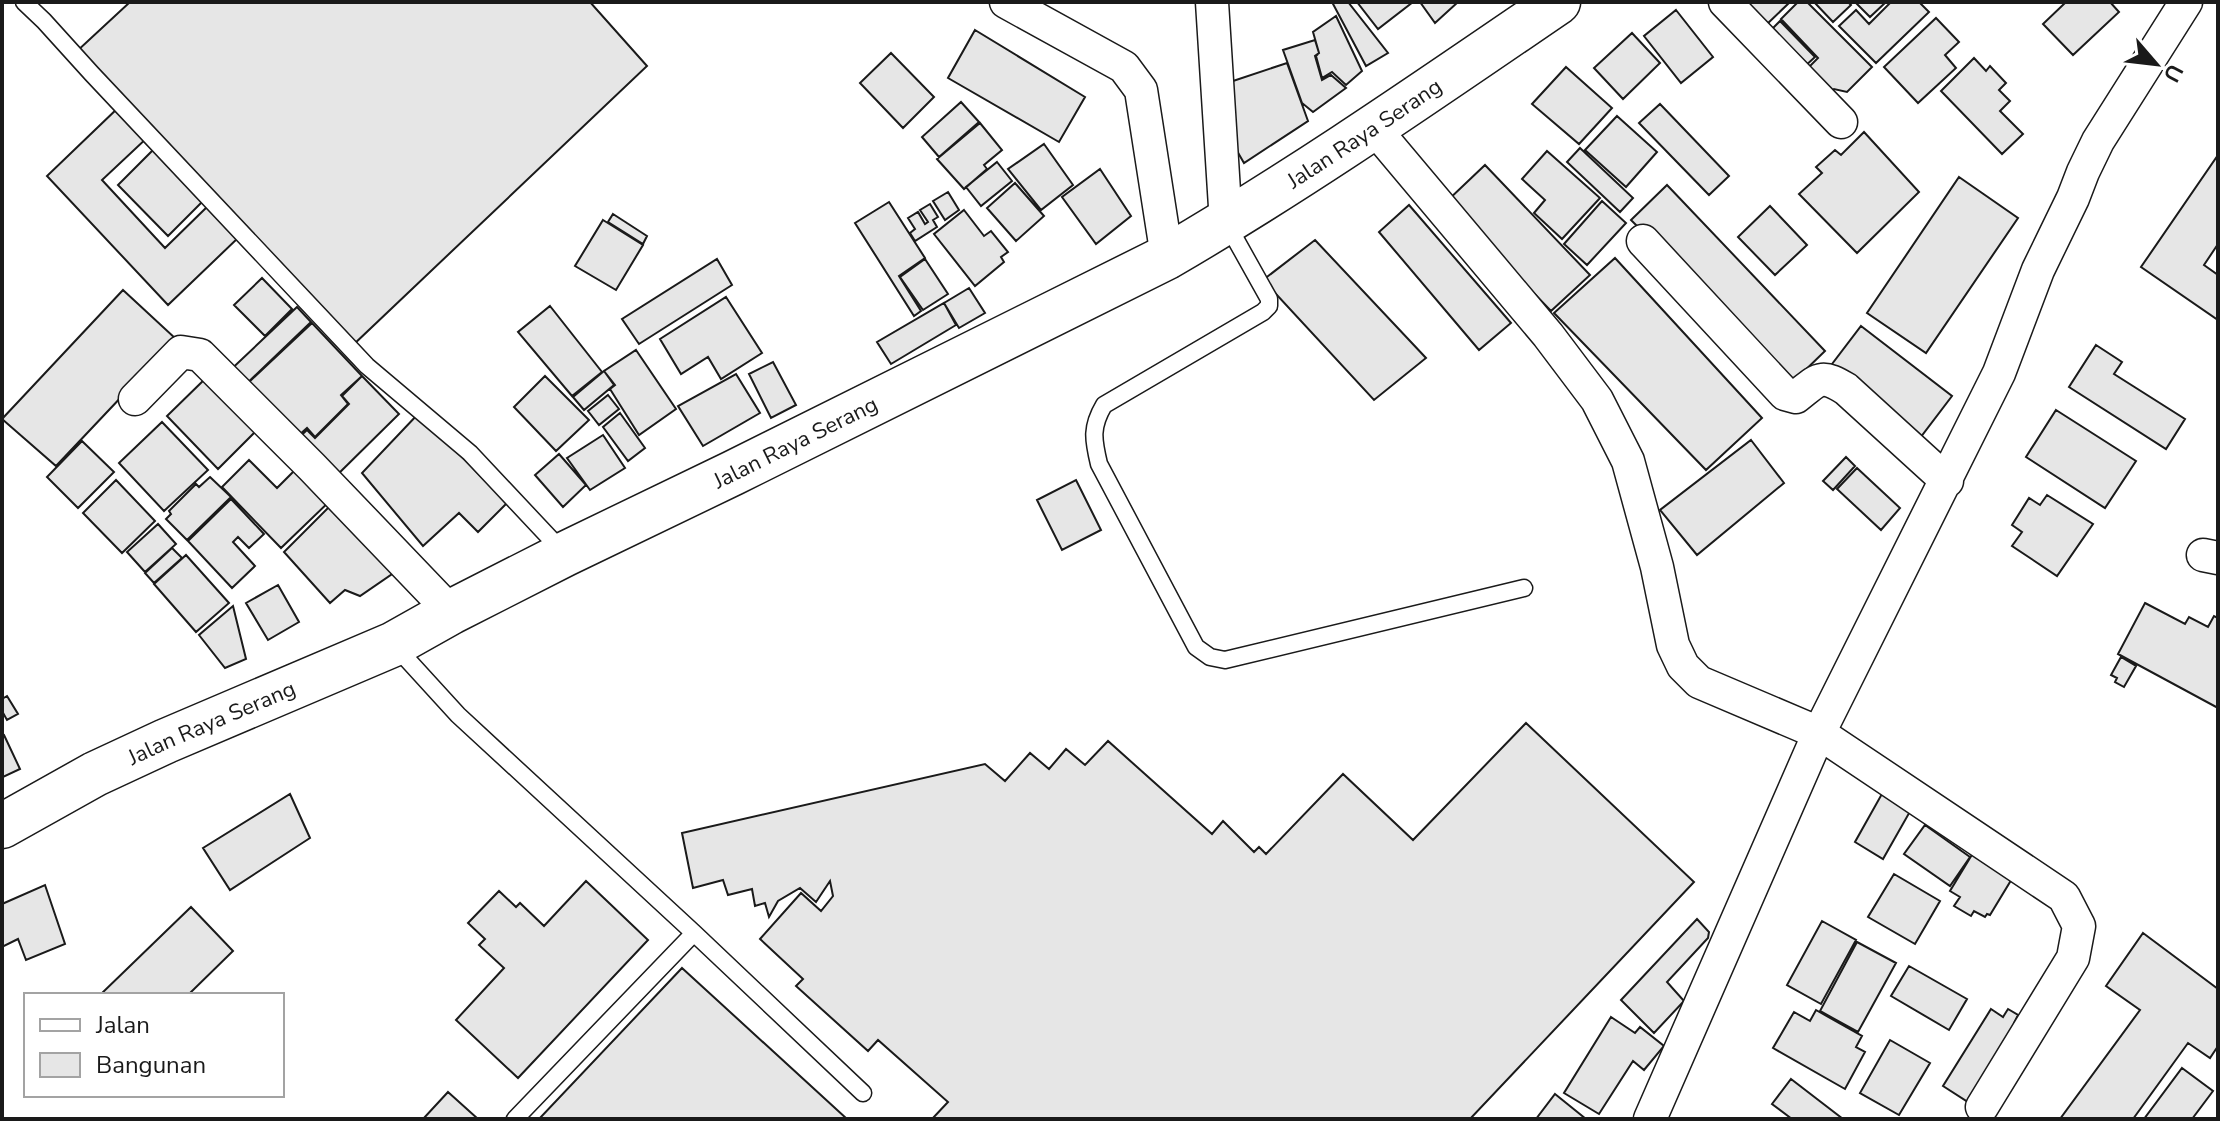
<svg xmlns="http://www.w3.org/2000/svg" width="2220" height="1121" viewBox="0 0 2220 1121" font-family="'Nunito Sans',sans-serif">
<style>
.building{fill:#e6e6e6;stroke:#1a1a1a;stroke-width:2}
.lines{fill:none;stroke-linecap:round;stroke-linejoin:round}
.lane-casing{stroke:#1a1a1a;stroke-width:19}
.street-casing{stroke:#1a1a1a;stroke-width:35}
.highway-casing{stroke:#1a1a1a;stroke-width:47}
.lane{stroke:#fff;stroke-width:16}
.street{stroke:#fff;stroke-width:32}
.highway{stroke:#fff;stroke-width:44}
.labels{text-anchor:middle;stroke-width:6;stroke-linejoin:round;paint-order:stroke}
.street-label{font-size:22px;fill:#1a1a1a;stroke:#fff}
</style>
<rect width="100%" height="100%" fill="#fff"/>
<path class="building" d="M130,2H590L647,66L352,346L76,52Z
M1332,2H1348L1388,53L1366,66Z
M1357,2H1413L1378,29Z
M1420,2H1458L1435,23Z
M1743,2H1790L1766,25Z
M1798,2H1807L1872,67L1847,92L1834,89L1830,93L1807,69L1818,58L1781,19Z
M1814,2H1848L1851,5L1833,22Z
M1855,2H1886L1870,17Z
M1891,2H1919L1929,12L1876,63L1839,26L1856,10L1869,24Z
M2066,2H2110L2119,12L2073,55L2043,24Z
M1676,10L1713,57L1681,83L1644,36Z
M1336,16L1362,71L1346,85L1332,72L1322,78L1316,56L1319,53L1313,32Z
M1936,18L1959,42L1945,55L1956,68L1918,103L1884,67Z
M1780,21L1815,57L1803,68L1769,32Z
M975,30L1085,97L1059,142L948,78Z
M1632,33L1660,63L1623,99L1594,68Z
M1315,40L1319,53L1315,56L1322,80L1331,75L1346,88L1313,112L1302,103L1283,50Z
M891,53L934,97L903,128L860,83Z
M1974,58L1986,71L1990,66L2006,83L1999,90L2010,101L2000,111L2023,134L2002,154L1941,91Z
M1287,63L1308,121L1244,163L1233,144L1230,82Z
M1566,67L1612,108L1579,144L1532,104Z
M961,102L979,122L939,157L922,137Z
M1660,104L1729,176L1709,195L1639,123Z
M120,106L149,136L102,180L165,248L209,205L239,237L168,305L47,176Z
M1617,116L1657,152L1626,187L1585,150Z
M980,123L1002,150L984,165L987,169L964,189L937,159Z
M1864,132L1919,192L1857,253L1799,194L1822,173L1816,167L1835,150L1841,155Z
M1044,144L1073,185L1041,210L1008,169Z
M1580,148L1633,198L1620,212L1567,162Z
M153,150L203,201L168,236L118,185Z
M1547,151L1600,198L1562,239L1534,213L1545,200L1522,179Z
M2218,155V244L2204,265L2218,275V320L2141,267Z
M997,162L1012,181L981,206L966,187Z
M1485,165L1590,275L1551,311L1446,202Z
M1100,169L1131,216L1096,244L1062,197Z
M1959,177L2018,218L1926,353L1867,313Z
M1015,183L1044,216L1016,241L987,208Z
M1667,185L1825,351L1793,382L1631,220Z
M948,192L959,210L945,220L933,201Z
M1602,201L1626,223L1587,265L1564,244Z
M889,202L925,258L899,276L921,311L914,316L855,223Z
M930,204L938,217L933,220L937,227L915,241L910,233L915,229L908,218L918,212L925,224L928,222L920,210Z
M1409,205L1511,323L1479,350L1379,232Z
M1770,206L1807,245L1775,275L1738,237Z
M964,210L984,236L991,231L1008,252L1001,257L1004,262L975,286L934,234Z
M613,214L647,236L643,244L608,222Z
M603,220L643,245L616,290L575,266Z
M1315,240L1426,358L1374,400L1263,280Z
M1615,258L1762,418L1706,470L1554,313Z
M717,259L732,285L639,344L622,319Z
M925,259L948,294L923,310L900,277Z
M262,278L292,309L265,336L234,305Z
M969,288L985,313L959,328L944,303Z
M123,290L176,339L56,466L2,419Z
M726,297L762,353L721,379L708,357L681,374L660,339Z
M944,303L956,325L891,364L877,342Z
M550,306L602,372L572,396L518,332Z
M297,307L311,322L238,392L224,376Z
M312,323L362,376L341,395L348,404L315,437L307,428L298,436L248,383Z
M1861,326L1952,396L1920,438L1829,368Z
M2096,345L2122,362L2114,374L2185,419L2166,449L2069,387Z
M636,350L676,409L639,435L610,389L615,385L604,371Z
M773,362L796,405L771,418L749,374Z
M604,371L614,385L584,410L573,397Z
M736,374L760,413L703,446L678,406Z
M362,376L399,414L332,480L294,442L307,430L315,438L349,404L342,396Z
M545,376L589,420L556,451L514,407Z
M207,377L258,429L218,469L167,416Z
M608,395L619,409L599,425L588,411Z
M2056,410L2136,461L2105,508L2026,457Z
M419,413L507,503L478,532L459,513L423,546L362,473Z
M620,413L645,448L628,461L603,427Z
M162,422L208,470L164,511L119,463Z
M603,435L625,468L590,490L567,458Z
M1751,440L1784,483L1697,555L1660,510Z
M82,441L114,472L78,508L47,477Z
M559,454L586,485L563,507L535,475Z
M1846,457L1855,466L1833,490L1823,481Z
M249,460L277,488L301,464L334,497L281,548L222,487Z
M1857,468L1900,508L1881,530L1837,489Z
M210,477L231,497L187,540L166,519L171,514L169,511L196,484L199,487Z
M116,480L155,521L122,553L83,513Z
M1076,480L1101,530L1062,550L1037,500Z
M2047,495L2093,524L2057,576L2012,546L2022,532L2012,525L2029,498L2040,505Z
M231,499L264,534L249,548L238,537L233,542L255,566L232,588L188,541Z
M335,501L395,572L360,596L345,590L330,603L284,552Z
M158,524L176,544L145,572L127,552Z
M172,548L182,558L154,583L145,573Z
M186,555L229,603L196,632L154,584Z
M278,585L299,622L268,640L246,603Z
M2145,603L2185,624L2189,617L2208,627L2214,616L2218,618V708L2118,654Z
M233,606L246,659L225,668L199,635Z
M2121,657L2136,666L2124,687L2115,682L2117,678L2111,675Z
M7,696L18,714L7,720L2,711V699Z
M1526,723L1694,882L1470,1119H932L948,1102L878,1040L868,1051L796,986L803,979L760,939L801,893L821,911L833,896L830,881L816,902L800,888L778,901L769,917L765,903L755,906L752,889L728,895L723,880L693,888L682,833L985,764L1005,781L1030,753L1049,769L1066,749L1085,765L1108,741L1212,834L1223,821L1254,852L1259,847L1266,854L1343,774L1413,840Z
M4,735L20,769L3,777L2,736Z
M1883,792L1912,808L1883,859L1855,842Z
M290,794L310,838L230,890L203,848Z
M1925,825L1970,857L1950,886L1904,854Z
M1973,853L2013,877L1990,915L1987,914L1985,917L1974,911L1971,916L1954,906L1960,897L1950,891Z
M1894,874L1940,901L1915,944L1868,917Z
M586,881L648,940L518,1078L456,1020L504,968L479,945L485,939L468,923L499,891L516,907L520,903L544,926Z
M45,885L65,944L26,960L18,939L2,947V904Z
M191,907L233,951L188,995H100Z
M1697,919L1709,932L1708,938L1667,982L1684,1001L1654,1033L1621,1000Z
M1822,921L1856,940L1821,1004L1787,985Z
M2143,933L2218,989V1046L2210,1058L2188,1043L2133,1119H2060L2140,1010L2106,986Z
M1857,942L1896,963L1858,1032L1820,1011Z
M1909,966L1967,999L1949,1030L1891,996Z
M682,968L847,1119H539Z
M1991,1009L2003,1017L2008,1009L2018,1015L2014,1023L2016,1025L1968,1102L1943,1086Z
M1816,1010L1862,1036L1856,1047L1865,1052L1845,1089L1773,1048L1794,1012L1810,1021Z
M1611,1017L1635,1033L1640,1027L1664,1046L1644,1070L1633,1061L1599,1114L1564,1093Z
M1890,1040L1930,1063L1899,1115L1860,1093Z
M2182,1068L2213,1091L2192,1119H2144Z
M1791,1079L1843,1119H1792L1772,1104Z
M448,1092L478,1119H423Z
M1555,1094L1586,1119H1536Z"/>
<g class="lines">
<g class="lane-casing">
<path id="lane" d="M24,2L44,21L92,74L367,366L470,453L563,552
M1227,224L1269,299V306L1263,312L1104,405C1091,427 1093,439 1099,464L1196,647L1210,657L1225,660L1524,588
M395,646L458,715L694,933L863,1093
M515,1119L694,933"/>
</g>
<g class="street-casing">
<path id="street" d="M1006,2L1124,67L1141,90L1167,257
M1212,2L1226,223
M1725,2L1841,122
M1374,128L1548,335L1597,400L1628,461L1657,567L1673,645L1683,666L1699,682L1819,733L2064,897L2079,926L2073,958L1982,1107
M1643,241L1785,394L1796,397C1819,379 1820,373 1846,389L1947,481
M135,399L181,352L200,355L312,467L451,612
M2203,555L2218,558
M1650,1119L1819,733L1999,373L2038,270L2073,198L2083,172L2098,141L2186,2"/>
</g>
<g class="highway-casing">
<g id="highway">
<path id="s1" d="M2,826L95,774L166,741L394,644L451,612L565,554L733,473L1167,257C1301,179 1429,90 1558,2"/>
</g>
</g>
<use href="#lane" class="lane"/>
<use href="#street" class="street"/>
<use href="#highway" class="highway"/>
</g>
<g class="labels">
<g class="street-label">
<text dy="8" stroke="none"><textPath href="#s1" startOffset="1530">Jalan Raya Serang</textPath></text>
<text dy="8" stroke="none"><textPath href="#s1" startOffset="882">Jalan Raya Serang</textPath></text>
<text dy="8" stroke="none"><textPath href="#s1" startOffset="234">Jalan Raya Serang</textPath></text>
</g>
</g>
<rect width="2220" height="1121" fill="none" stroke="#1a1a1a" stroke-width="8"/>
<rect x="24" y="993" width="260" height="104" fill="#ffffff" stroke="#a3a3a3" stroke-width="2"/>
<rect x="40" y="1019" width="40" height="12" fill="#ffffff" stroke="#a3a3a3" stroke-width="2"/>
<text x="96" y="1033" font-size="24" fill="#1a1a1a">Jalan</text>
<rect x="40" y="1053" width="40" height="24" fill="#e6e6e6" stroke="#a3a3a3" stroke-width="2"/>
<text x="96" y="1073" font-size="24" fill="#1a1a1a">Bangunan</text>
<g transform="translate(2156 64) rotate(118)" stroke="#ffffff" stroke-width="6" paint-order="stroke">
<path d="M0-6L14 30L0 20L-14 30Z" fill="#1a1a1a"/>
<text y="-12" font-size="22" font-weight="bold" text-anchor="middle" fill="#1a1a1a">U</text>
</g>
</svg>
